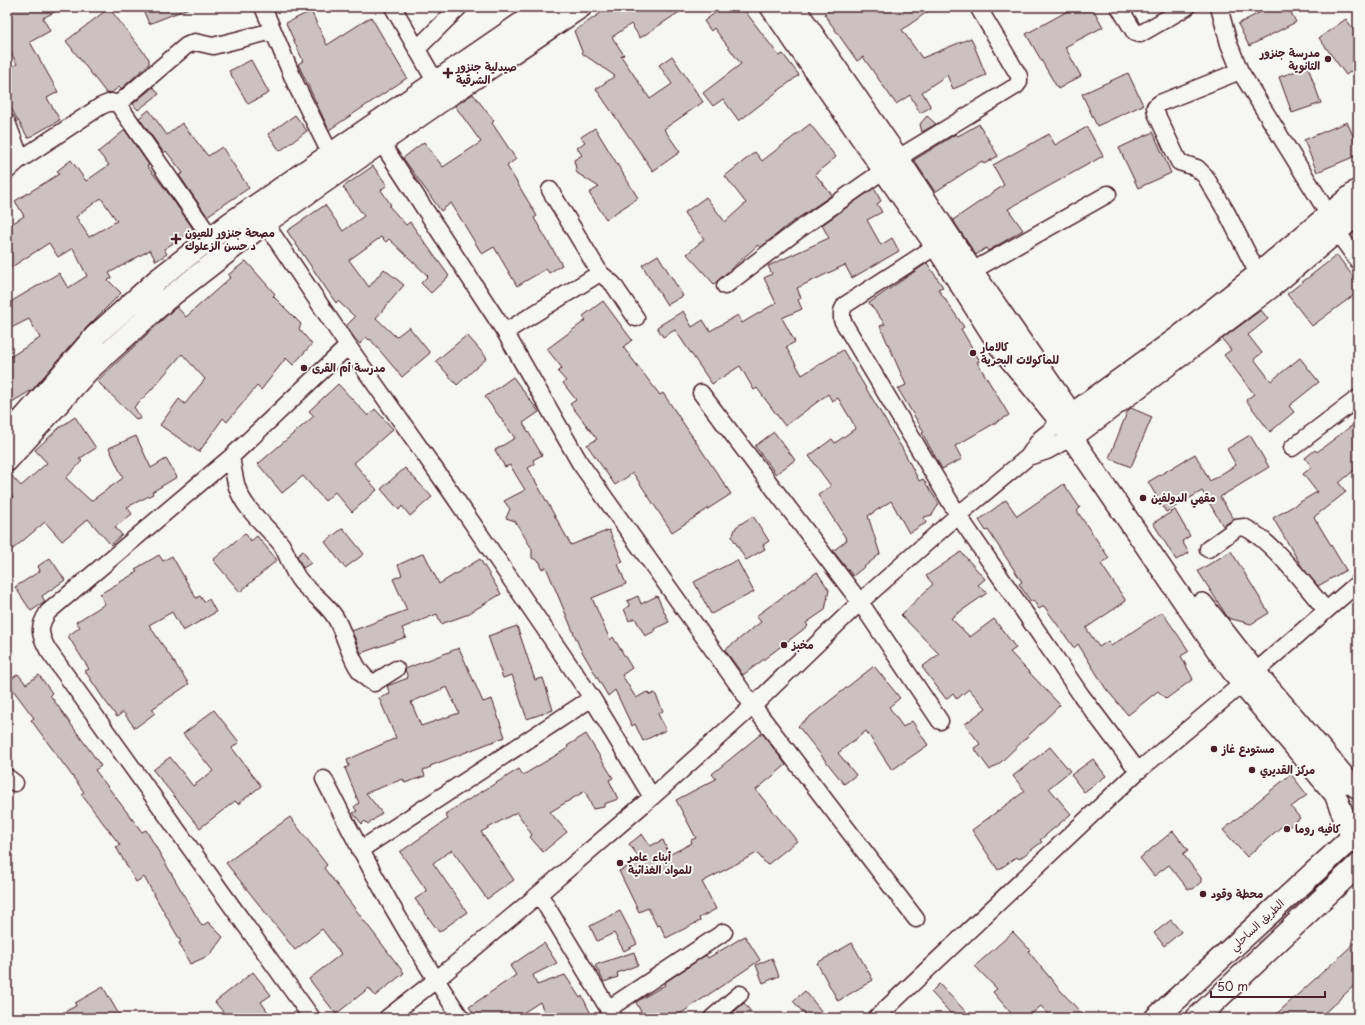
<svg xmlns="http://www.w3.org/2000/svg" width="1365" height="1025" viewBox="0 0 1365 1025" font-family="'Playpen Sans','Playpen Sans Arabic',sans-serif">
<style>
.building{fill:#ccc1c0;stroke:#4a1f2b;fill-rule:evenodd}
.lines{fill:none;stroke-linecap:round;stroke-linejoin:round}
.minor-casing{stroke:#4a1f2b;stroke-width:19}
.tertiary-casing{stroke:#4a1f2b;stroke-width:24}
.trunk-casing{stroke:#4a1f2b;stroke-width:25}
.minor{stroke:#f6f6f2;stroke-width:16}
.tertiary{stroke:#f6f6f2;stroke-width:21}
.trunk{stroke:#f6f6f2;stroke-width:22}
.poi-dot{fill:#4a1f2b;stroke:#f6f6f2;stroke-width:1.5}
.labels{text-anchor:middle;stroke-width:4;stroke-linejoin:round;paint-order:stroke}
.poi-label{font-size:11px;font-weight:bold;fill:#4a1f2b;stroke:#f6f6f2;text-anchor:start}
.street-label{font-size:11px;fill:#4a1f2b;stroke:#f6f6f2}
</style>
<rect width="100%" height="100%" fill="#f6f6f2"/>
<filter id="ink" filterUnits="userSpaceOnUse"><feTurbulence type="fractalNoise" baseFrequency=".025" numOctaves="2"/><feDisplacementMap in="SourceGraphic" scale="8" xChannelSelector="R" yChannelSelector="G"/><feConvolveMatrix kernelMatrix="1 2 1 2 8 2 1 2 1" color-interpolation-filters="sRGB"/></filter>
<g filter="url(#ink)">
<path class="building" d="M7,7H64L43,18L50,31L30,42L58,92L47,98L60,120L28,138L7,101V70L17,64L7,45Z
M142,7H189V8L149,24Z
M610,7H687L640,38L631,24L612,37L624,55L621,56L650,99L672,84L659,65L672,56L703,102L664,129L680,152L653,171L596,89L615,76L583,54L574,31Z
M723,7H742L779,56L783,54L799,75L739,121L723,99L713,106L703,93L741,64L714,28L711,31L704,21Z
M834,7H934L902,30L922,58L971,38L986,75L953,89L947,75L922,92L931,107L920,113L910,95L896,104L863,57L857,61L824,14Z
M1075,7H1092L1103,27L1065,47L1081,76L1058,89L1026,34Z
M1270,7H1288L1296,22L1249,46L1238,24Z
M109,8L149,59V64L121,89L119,87L111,93L107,94L66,41Z
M311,11L327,45L371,17L407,78L329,130L298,64L303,61L286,23Z
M1346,19L1358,36V66L1346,75L1319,38Z
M251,60L269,93L248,104L229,71Z
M1308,67L1321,103L1292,113L1279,77Z
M1128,73L1143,105L1097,126L1082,94Z
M153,87L159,94L138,110L133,104Z
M473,94L494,121L492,123L516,159L507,166L537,216L534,218L562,265L549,273L546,269L517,286L494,247L482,254L451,203L441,211L403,158L424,142L443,167L481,142L455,106Z
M149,110L167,135L182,123L208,156L222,147L249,188L207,216L179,175L183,173L166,151L164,153L139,118Z
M295,115L307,131L280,151L268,134Z
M927,116L936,124L922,132L920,124Z
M1347,122L1358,147V155L1317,172L1304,140Z
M810,124L836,157L815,174L832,195L788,225L760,248L758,245L714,284L687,254L704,239L684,213L706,197L725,222L746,203L725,176L755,152L762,161Z
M979,124L998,156L984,164L982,161L935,192L914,160L956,134L958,136Z
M1087,127L1103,156L1008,209L1023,230L988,251L986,248L976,255L953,220L1004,185L993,165L1049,134L1055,145Z
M595,128L638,198L606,219L589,193L599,187L577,173L574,160L582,155L577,148L585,142L581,137Z
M125,130L149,165L147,166L163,186L194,230L164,249L167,254L156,261L150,250L109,273L112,278L108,280L121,293L87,327L32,390L7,405V359L40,338L29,319L7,330V304L59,273L68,288L87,276L73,248L58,257L49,243L7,270V227L24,216L15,201L59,174L57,171L71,160L86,181L109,165L98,152ZM101,198L117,221L89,237L76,217Z
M1153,132L1171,173L1138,188L1119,148Z
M373,166L387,185L381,190L391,205L389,206L406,225L410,222L449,276L431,293L421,283L428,276L389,239L386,242L381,237L349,260L369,287L384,269L404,285L376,318L396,337L409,327L430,353L402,377L370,339L369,340L366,337L360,344L356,340L346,326L355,317L338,301L336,303L287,231L325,205L343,231L364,216L343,187Z
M874,188L881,201L877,204L882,212L867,220L881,245L892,238L899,251L852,278L845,265L797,288L801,298L798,300L802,309L782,318L795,342L786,347L802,375L843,350L902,448L919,481L923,479L939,504L932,515L924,517L926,523L909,533L891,501L868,516L880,554L853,576L833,551L847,540L818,495L831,486L809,456L832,439L835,443L856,428L838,398L832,401L828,394L785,426L757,388L754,390L740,366L712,384L675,330L663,337L657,327L683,311L692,327L703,320L710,331L738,315L742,323L776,303L764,278L772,274L768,266L829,238L822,225Z
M658,255L683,296L667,305L642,265Z
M1337,255L1358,283V292L1312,326L1287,294Z
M246,261L275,294L273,296L301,324L299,329L312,344L293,365L286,358L261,390L257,386L227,422L223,418L199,452L160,425L179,399L185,404L205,379L182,354L152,389L134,407L141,418L137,420L97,381L174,309L177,307L186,317L231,277L228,275Z
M927,263L943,287L938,289L964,327L961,329L980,361L977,362L1009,415L955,446L962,459L942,469L922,433L924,432L898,389L906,385L880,326L885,324L869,303Z
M603,301L632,340L623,347L660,395L663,393L731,494L672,532L633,473L615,485L587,445L597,439L570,404L576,400L563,383L566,381L558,372L562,368L547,349L586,320L583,316Z
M1261,310L1268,319L1248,335L1262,353L1254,359L1271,381L1300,358L1319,382L1289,406L1294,412L1270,432L1246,400L1254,394L1224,355L1231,350L1222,339Z
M467,335L487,358L457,385L436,361Z
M513,377L539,412L523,423L542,455L533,460L535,464L528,468L571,545L609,530L623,562L618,564L626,584L592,598L610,640L613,637L632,668L622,675L636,698L647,692L650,695L655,693L663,711L658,714L666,730L643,741L635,724L632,726L615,690L608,696L580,648L546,567L542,569L540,562L532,558V549L515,521L506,518L510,509L504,501L525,490L510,465L505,467L495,450L515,438L485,397Z
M338,384L368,416L375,409L393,429L354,463L377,490L352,512L335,492L325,501L303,476L282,493L258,464L314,416L309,411Z
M1131,408L1152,417L1131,467L1109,458L1128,410Z
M75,417L96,448L79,459L82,461L66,478L91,501L123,478L109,448L136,436L151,468L166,459L177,477L152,492L153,494L127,507L132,514L115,527L122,535L111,545L88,519L62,541L45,522L7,554V502L13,497L7,490V473H9L21,486L47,463L35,450L59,428Z
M1358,421V467L1339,483L1346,492L1314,517L1346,570L1318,586L1302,567L1273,518L1317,492L1303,474L1312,467L1305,458L1315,450L1317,452Z
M774,432L795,460L776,474L755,446Z
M1250,435L1269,467L1220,497L1234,519L1223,526L1202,491L1166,512L1148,482L1195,454L1210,481L1236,465L1227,449Z
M405,468L432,497L410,516L402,506L399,510L381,489Z
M1064,484L1080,508L1077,511L1109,558L1101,564L1126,601L1086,628L1099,647L1108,641L1111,646L1162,612L1189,651L1181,656L1193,679L1166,699L1158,691L1128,715L1106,689L1078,644L1074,648L1044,606L1039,609L1033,600L1031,602L1019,584L1022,582L988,530L986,531L979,520L1006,500L1017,516Z
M1175,510L1190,536L1182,541L1189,553L1176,560L1153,523Z
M753,516L769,541L763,545L765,549L746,560L732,537L736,527Z
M343,528L364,554L345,568L325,542Z
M245,533L251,541L257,536L277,560L240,592L213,560Z
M303,551L311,563L303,568L297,556Z
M1231,551L1269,613L1251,624L1228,618L1198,571Z
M961,552L985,579L978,585L987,593L951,618L970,637L994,619L1016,648L1010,652L1060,705L1001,762L990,770L974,748L980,744L965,724L986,708L969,689L957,699L953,693L946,699L922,667L939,654L901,615L933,584L926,576Z
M424,553L439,584L480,559L501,594L466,615L441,624L437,614L402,628L406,637L361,653L352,631L407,610L393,579L402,575L398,565Z
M159,555L163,561L172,556L196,598L200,596L204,602L209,599L216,612L183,631L172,612L149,625L189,684L152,709L155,713L135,728L123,712L117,717L103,698L85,671L89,669L68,636L80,627L76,622L105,604L100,594L137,572L135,569Z
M50,558L65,580L42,596L45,602L31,611L15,587L40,571L38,566Z
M737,560L754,592L711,614L694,582Z
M817,572L829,590L825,610L806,623L808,626L743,675L725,650L761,622L756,616Z
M638,596L641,604L657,596L669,622L654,629L655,631L645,636L635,618L629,621L624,609L630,606L627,601Z
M517,626L535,680L543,678L553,710L527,719L512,675L503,678L488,636Z
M459,648L483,702L492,699L505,737L430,766L431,767L423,770L425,776L405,783L403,779L366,793L382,813L368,824L365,821L362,824L353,813L357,811L354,807L359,803L345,768L349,766L347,760L396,738L379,698L390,694L387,686L408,678L405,669ZM447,687L459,713L421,726L411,702Z
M874,666L900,698L889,707L903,727L912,721L928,745L892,770L866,731L838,753L856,775L844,784L798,726Z
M18,674L26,684L39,675L52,693L50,695L101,766L95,770L142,832L146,830L202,926L208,922L223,937L210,955L190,964L179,943L181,942L144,877L136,882L116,847L120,845L81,794L84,792L31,720L34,718L7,682Z
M214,710L239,742L232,748L261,786L238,804L235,801L200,828L153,770L170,757L193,786L213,771L183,734Z
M762,733L786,765L756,790L797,841L767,865L757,853L702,882L716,909L699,918L700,921L666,938L660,925L657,926L648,908L639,912L619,871L641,860L629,844L642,834L650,846L663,840L669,855L692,843L691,840L696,838L676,800L716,779L712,774Z
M586,734L613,778L609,780L618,799L604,804V807L593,809L585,791L550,812L567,832L543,852L530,837L532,835L517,812L481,832L514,880L487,899L452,850L433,863L467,912L439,932L415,899L427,891L400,852L448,819L445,814L519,769L523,775L568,748L567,746Z
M1050,747L1070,771L1049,788L1071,814L1040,840L1042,842L1019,859L1017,857L998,870L972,830L1025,791L1013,776Z
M1093,759L1106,776L1084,792L1071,775Z
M1291,774L1307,795L1291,807L1300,818L1285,830L1282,826L1247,857L1223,830Z
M290,817L327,865L324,868L404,973L375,996L369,988L336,1014L309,979L341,954L322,929L295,950L226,863Z
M1173,831L1188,850L1183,854L1201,878V882L1193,889H1188L1169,865L1154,876L1140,858Z
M620,911L637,944L624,951L614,933L597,941L590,926Z
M1171,920L1181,932L1164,946L1154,933Z
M1013,932L1030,950L1028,951L1060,990L1086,1018H1052L1041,1006L1026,1018H1015L993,992L997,989L975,966Z
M745,936L760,960L674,1018H644L636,1002L665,985L664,983L706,955L708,958Z
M1358,940V982L1319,1018H1272Z
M544,943L557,963L533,975L537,985L565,975L580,998L582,996L593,1018H547L540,1002L515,1018H476L469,1007L516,975L510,966Z
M852,943L873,980L838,1001L817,963Z
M634,952L638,965L617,973L618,977L604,982L595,965Z
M772,958L779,976L763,983L756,965Z
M253,972L271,995L261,1002L272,1018H228L215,1002Z
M939,984L972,1018H955L931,992Z
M103,987L121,1018H52L76,1006L75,1003Z
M805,991L827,1018H808L793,1001Z
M744,1003L756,1018H727Z"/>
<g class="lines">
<g class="minor-casing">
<path id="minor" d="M263,7L296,85L331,155
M393,7L435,81
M1119,7L1135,33L1140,34L1187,7
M1219,7L1229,44L1240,71L1329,215
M417,49L459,7
M1240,71L1160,103L1155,107L1156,113L1179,162L1197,168L1205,176L1227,213L1258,274
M118,104L186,46L195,42L213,46L273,31
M7,122L17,149L18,161
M381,142L505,332L580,463L753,706L916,919
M898,158L1016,86L1019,82V76L978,7
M7,171L18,161L101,106L111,102L118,104L211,238
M550,190L600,273L613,284L636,318
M265,223L348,346L451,492L592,698L652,797
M1338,233L1358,261
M936,246L845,305L842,311V320L958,515L1081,695L1138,771
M972,271L1108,194
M725,286L797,231L884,170
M505,332L600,273
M701,393L860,602L940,721
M1292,448L1358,398
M231,457C233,467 234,477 237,487C244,510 267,526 281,544C289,556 291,571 301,582C312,594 326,603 335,617C347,636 352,674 374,683L396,669
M1028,457L1047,451L1070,438
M1208,549L1237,528L1244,527C1273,541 1304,585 1326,610
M7,777L15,783
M324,779C365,861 410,942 461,1018
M360,850L592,698
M539,894L614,1018
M608,1009L724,932
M312,1018L48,650C39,634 38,627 48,612L231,457L348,346
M387,1018L436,980L539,894L652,797L753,706L860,602L958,515L1028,457L1040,439L1061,422
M712,1018L740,994
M876,1018L1138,771L1242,684L1255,672L1358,583"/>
</g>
<g class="tertiary-casing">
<path id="tertiary" d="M771,7L936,246L1001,348L1061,422L1220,654L1242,684L1335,794L1352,838
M794,7L898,158L972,271L1079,425
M1061,422L1180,336L1258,274L1358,190
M7,437L96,335L157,280L230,223L545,7
M1071,438L1270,288L1358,214
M7,461L88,371L166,300L265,223L457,90L581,7
M1202,604L1255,672L1348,781L1358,788"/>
</g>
<g class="trunk-casing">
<path id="trunk" d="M1156,1018L1358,832
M1197,1018L1358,865"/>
</g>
<use href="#minor" class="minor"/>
<use href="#tertiary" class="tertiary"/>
<use href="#trunk" class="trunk"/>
</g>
</g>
<g class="poi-dot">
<circle cx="1328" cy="59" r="4"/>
<path d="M446 67h4v4h4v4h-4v4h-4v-4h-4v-4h4z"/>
<path d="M174 233h4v4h4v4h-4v4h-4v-4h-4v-4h4z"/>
<circle cx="973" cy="353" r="4"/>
<circle cx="304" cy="368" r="4"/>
<circle cx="1143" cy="498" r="4"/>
<circle cx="784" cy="645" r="4"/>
<circle cx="1214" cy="749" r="4"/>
<circle cx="1252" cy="770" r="4"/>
<circle cx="1287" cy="829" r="4"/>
<circle cx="620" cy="863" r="4"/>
<circle cx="1203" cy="894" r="4"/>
</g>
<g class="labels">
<g class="poi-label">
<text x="1320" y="57" text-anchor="end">مدرسة جنزور<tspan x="1320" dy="13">الثانوية</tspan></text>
<text x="456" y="71">صيدلية جنزور<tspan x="456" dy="13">الشرقية</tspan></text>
<text x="185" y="237">مصحة جنزور للعيون<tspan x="185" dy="13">د حسن الزعلوك</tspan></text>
<text x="981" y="351">كالامار<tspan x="981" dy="13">للمأكولات البحرية</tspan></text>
<text x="312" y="372">مدرسة أم القرى</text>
<text x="1151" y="502">مقهي الدولفين</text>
<text x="792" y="649">مخبز</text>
<text x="1222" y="753">مستودع غاز</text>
<text x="1260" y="774">مركز القديري</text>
<text x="1295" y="833">كافيه روما</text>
<text x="628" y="861">أبناء عامر<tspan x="628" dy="13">للمواد الغذائية</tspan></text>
<text x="1211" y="898">محطة وقود</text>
</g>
<g class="street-label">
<text transform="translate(1257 925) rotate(-43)" y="4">الطريق الساحلي</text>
</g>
</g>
<rect width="1365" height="1025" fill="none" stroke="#f6f6f2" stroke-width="24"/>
<rect x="12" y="12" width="1341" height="1001" fill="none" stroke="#4a1f2b" stroke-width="1.5" filter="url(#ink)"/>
<path d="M1211 991v6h114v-6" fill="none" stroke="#4a1f2b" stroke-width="2"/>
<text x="1217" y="991" font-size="12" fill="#4a1f2b" stroke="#f6f6f2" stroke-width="3" paint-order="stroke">50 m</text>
</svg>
